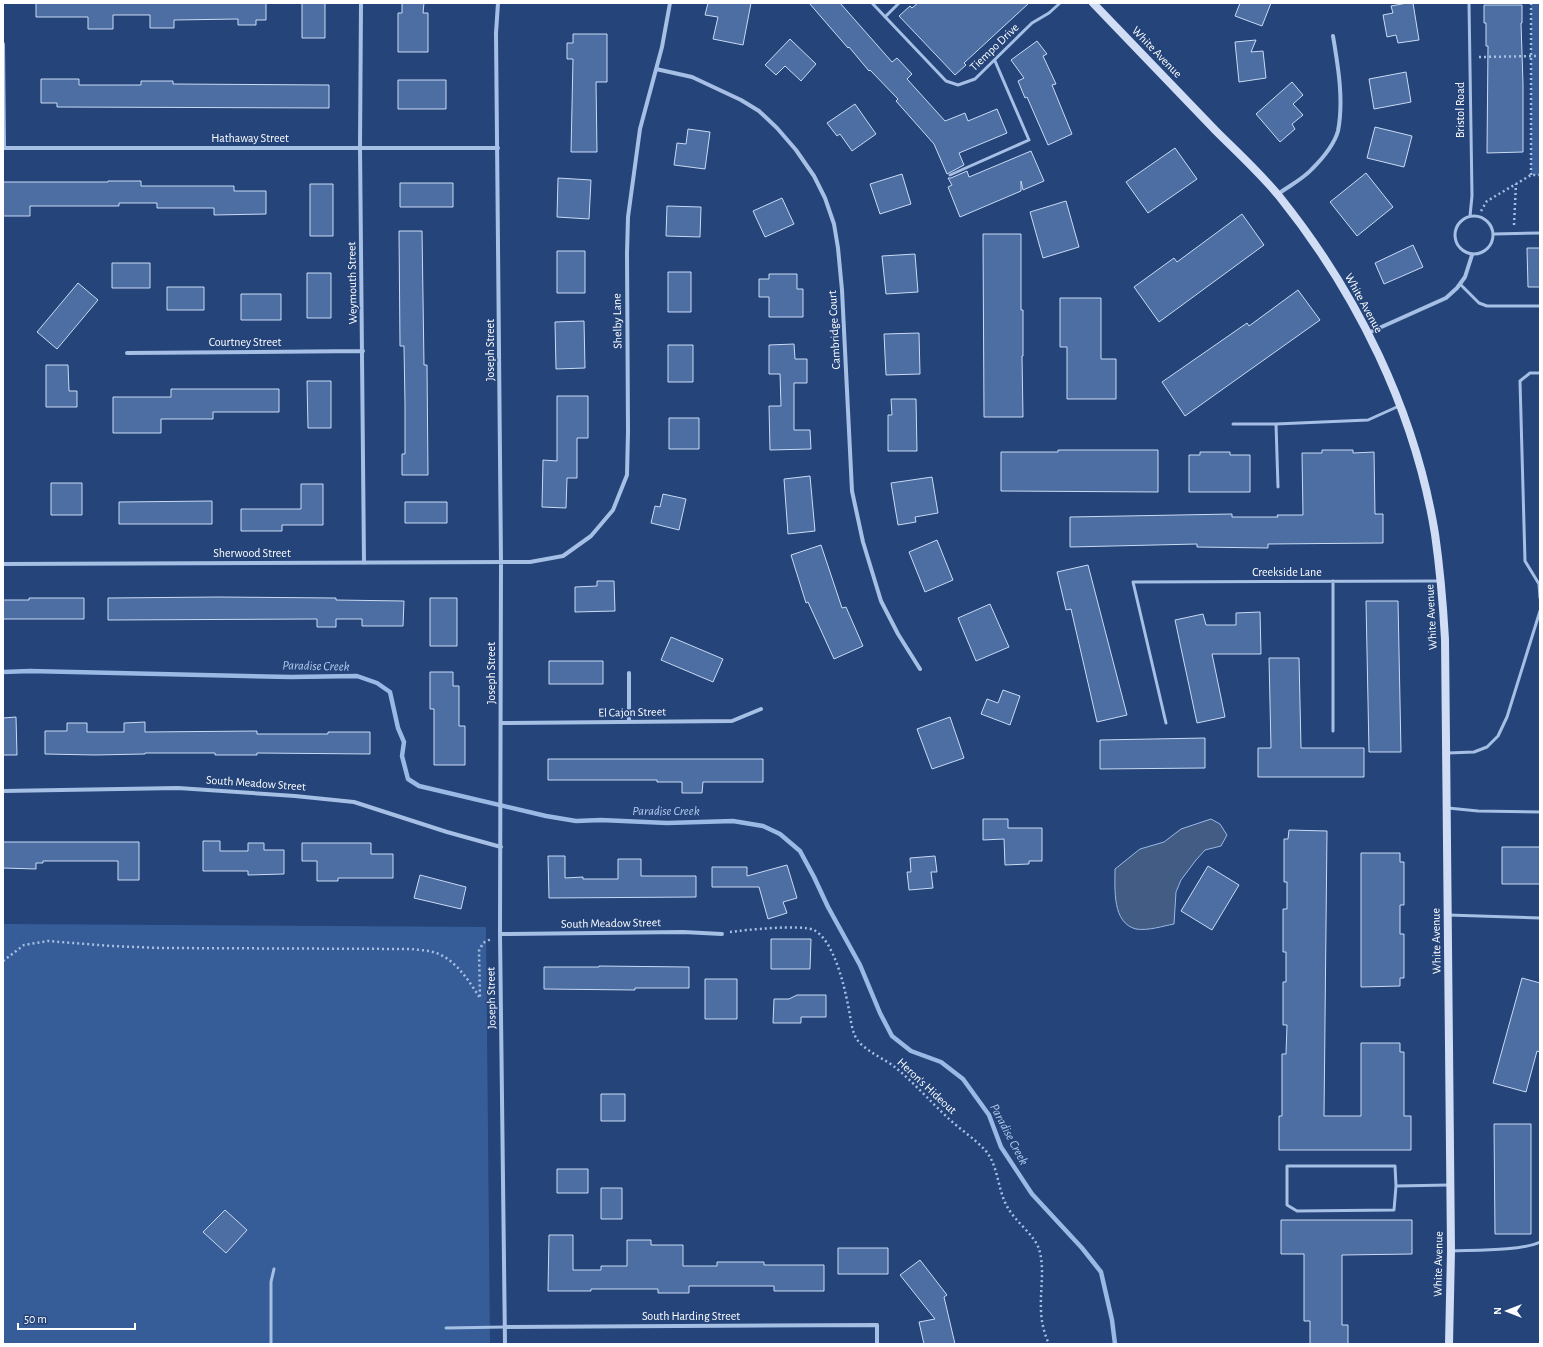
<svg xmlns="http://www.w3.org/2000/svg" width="1543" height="1347" viewBox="0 0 1543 1347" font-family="'Alegreya Sans',sans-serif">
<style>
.green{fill:#375d98}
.water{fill:#435c83;stroke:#9ab9e5}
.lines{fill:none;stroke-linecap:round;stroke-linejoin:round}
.stream{stroke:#9ab9e5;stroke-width:4.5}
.building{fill:#4c6ea3;stroke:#c9daf4}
.path{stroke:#a6bfe4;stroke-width:2.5;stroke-dasharray:2 3;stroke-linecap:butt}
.lane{stroke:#a6bfe4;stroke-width:3}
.street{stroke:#a6bfe4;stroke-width:4}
.secondary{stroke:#d0ddf4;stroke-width:8}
.labels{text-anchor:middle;stroke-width:3;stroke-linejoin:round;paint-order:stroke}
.street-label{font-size:12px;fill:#fff;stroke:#24447a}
.water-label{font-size:13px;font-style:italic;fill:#b1c9ec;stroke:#24447a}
</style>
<rect width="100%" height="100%" fill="#24447a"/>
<path class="green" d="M1531,3H1540V175H1531Z
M3,924L486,927L490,1344H3Z"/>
<path class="water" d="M1211,819L1220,824L1227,835L1221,846L1205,850L1196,860L1181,880L1176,892L1174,924C1163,926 1148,931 1136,929C1112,923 1115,889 1115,869L1140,849L1164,842L1181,829Z"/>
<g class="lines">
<path class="stream" d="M3,672L30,671L291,677L357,676L377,683L390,692L398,728L404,742L402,756L408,779L419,786L546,816L576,821L601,820L667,823L733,821L763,826L780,834L800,851L814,877L828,907L860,965L880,1013L892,1036L911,1051L941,1062L963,1079L989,1115L1001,1147L1032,1194L1082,1248L1101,1272L1112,1320L1115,1344"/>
</g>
<path class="building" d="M36,3H266V20H256V25H238V19L174,20V28H150V15H113V29H88V17H36Z
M302,3H325V38H302Z
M402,3H424L423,13H428V52H398V13H402Z
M708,3H751L743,45L713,39L718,17L705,15Z
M809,3H840L892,62L897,58L912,74L907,79L945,121L965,113L968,121L997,109L1007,133L959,153L964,165L947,174L934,144L896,101L898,99L870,70L869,71L849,47L848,48Z
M918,3H1029L964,63L966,65L955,75L899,16L910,6L912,8Z
M1240,3H1271L1262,26L1235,16Z
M1407,3H1413L1419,40L1398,43L1396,35L1387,37L1383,15L1393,13L1391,6Z
M1484,5H1522V23H1521L1523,84V152L1487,153L1488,46H1486V23H1484Z
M573,34H607V82H596L597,152H571L573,59H567V43H573Z
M790,39L816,64L801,81L785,66L776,75L765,65Z
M1256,40L1251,52L1263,51L1266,78L1239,82L1235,42Z
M1037,41L1047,54L1043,56L1056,84L1052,85L1072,134L1048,145L1027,97L1025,98L1018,81L1024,78L1011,60Z
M1406,72L1411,102L1374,109L1369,79Z
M41,79H79V85H141V81H173V84L329,85V108L57,107V103H41Z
M398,80H446V109H398Z
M1292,82L1303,95L1293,104L1303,115L1292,124L1295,129L1280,142L1256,114Z
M855,104L876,134L852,151L840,134L837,136L827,123Z
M1375,127L1412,136L1404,167L1367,158Z
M688,129L710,132L705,169L674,165L677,143L686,144Z
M1175,148L1197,179L1148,213L1126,182Z
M1031,151L1044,181L1023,190L1021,181V191L960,217L948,187L952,185L948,178H951L967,171L969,177Z
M1366,173L1393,207L1357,236L1330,202Z
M902,174L911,204L880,214L870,184Z
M558,178L591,180L589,219L557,217Z
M108,181H141V186H234V191H266V214L214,215V208H157V203H119V206H30V216H3V182H108Z
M400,183H453V207H400Z
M310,184H333V236H310Z
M782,198L794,224L765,237L753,211Z
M1066,201L1079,247L1043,258L1030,212Z
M667,206L701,207L700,237L666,236Z
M1242,214L1264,245L1159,322L1134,287L1174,258L1177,262Z
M399,231H422L424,365H427L428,475H402V454H405V404L404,346H400Z
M983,234H1021V310H1023V356H1022L1023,417H984Z
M1413,245L1423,267L1384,284L1375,263Z
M1527,248H1540V287H1528Z
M557,251H585V293H557Z
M915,254L918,292L886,294L882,256Z
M112,263H150V288H112Z
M668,272H691V312H668Z
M307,273H331V318H307Z
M769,274H797V289H803V317H769V297H759V279H769Z
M78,283L98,300L57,349L37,332Z
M167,287H204V310H167Z
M1298,290L1320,320L1185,416L1162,382L1247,323L1249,326Z
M241,294H281V320H241Z
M1060,298H1101V359H1116V399H1067V347H1060Z
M584,321L585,368L556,369L555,322Z
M919,333L920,374L886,375L884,334Z
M794,344L795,359H807V383H794V430H810L811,449L770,450L769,406H781L780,374H769V345Z
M668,345H693V382H668Z
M46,365H68L69,391H77V407H46Z
M307,381H331V428H308Z
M171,389H279V412H213V419H161V433H113V397H171Z
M557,396H588V438H577V478H567L566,508L542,507L543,460L557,461Z
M891,399H916L917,451H888V415H892Z
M669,418H699V449H669Z
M1058,450H1158V492L1001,491V452H1058Z
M1322,450H1353V453L1374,452L1375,514H1383V543L1268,544V548L1197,547V544L1070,547V517L1232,514V517H1278L1277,515H1303L1302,453H1322Z
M1200,452H1230V455H1250V492H1189V455H1200Z
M810,476L815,531L788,534L784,479Z
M932,477L938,513L915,517L916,522L898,525L891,483Z
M51,483H82V515H51Z
M301,484H323V525H282V531H241V509H301Z
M663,494L686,499L679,530L651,523L655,506L660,507Z
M212,501V524H119V502Z
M405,502H447V523H405Z
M937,540L953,580L925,592L909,552Z
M821,545L842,608L846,607L863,646L834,659L808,602L806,603L791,555Z
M1088,565L1127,715L1097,722L1071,609L1066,610L1057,572Z
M597,581H614L615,611L575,612V587L597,586Z
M218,597L336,598V600L404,601L403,626H362V619H336V627H317V619L108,620V598Z
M29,598H84V619H3V600H29Z
M430,598H457V646H430Z
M1366,601H1398L1401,752H1369Z
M990,604L1009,647L976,661L958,618Z
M1260,612L1261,654H1212L1225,717L1197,723L1175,620L1203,614L1206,625H1236V613Z
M671,637L723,659L713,682L661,660Z
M1269,658H1299L1301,748H1364V777H1258V748H1271Z
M549,661H603V684H549Z
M430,672H453V686H459V726H465V765H434V709H430Z
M1003,690L1020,696L1010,725L981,714L987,699L998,703Z
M16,717L17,755H3V718Z
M950,717L964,758L932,769L917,729Z
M145,722V732L257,731V734H328V732H370V754L257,753V755H215V753H145V754L95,755L45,754V731H67V723H87V732H124V723Z
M1205,738V768L1100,769V740Z
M548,759H763V782H703L702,793H682V782H657V780H548Z
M983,819H1008V828H1042V861H1029V864L1005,865L1004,839L983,840Z
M1289,830L1327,831L1324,1116H1361V1043H1400V1052H1404V1116H1411V1150H1279V1116H1282V1054H1286L1287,1025H1283V982H1286V952H1283V909H1287V882H1284V839H1288Z
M203,841H220V851H248V843H264V850H284V874L248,875V871H203Z
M3,842H139V880H118V861H43V863H36V869L3,868Z
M302,843H371V854H393V878H338V881H317V861H302Z
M1502,847H1540V884H1502Z
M1361,853H1400V862H1404V905H1400V934H1404V978H1400V986L1361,987Z
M548,856H565V878L583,877V879H618V859H641V876H696V897L549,898Z
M935,856L937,872H931L933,888L909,890L907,872H911L910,858Z
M787,865L797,898L783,902L787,913L768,919L759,887H712V867H747V876Z
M1208,866L1239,885L1212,930L1181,911Z
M420,875L466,887L461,909L414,898Z
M771,939H811L810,969H771Z
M599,966L689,967V988H635V990L544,989V967H599Z
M1522,978L1540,983V1052L1537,1051L1526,1092L1493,1083Z
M705,979H737V1019H705Z
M797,995H826V1017H801V1023H773L774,999H789Z
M601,1094H625V1121H601Z
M1494,1124H1531V1234H1495Z
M557,1169H588V1193H557Z
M601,1188H622V1219H601Z
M225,1210L247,1230L226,1253L203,1232Z
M1281,1220H1412V1254L1342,1255V1325H1348V1344H1310V1321H1304V1254H1281Z
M549,1235H573V1270H601V1266H627V1240H651V1245H683V1266H717V1262H764V1265H824V1291H774V1286H689V1293H658V1289H591V1291H548Z
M838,1248H888V1274H838Z
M920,1260L947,1295L944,1297L955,1344H924L919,1322L935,1319L900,1275Z"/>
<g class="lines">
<path class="path" d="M1531,3V175
M1479,57L1540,56
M1481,211L1487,201L1516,184L1531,175H1540
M1514,225L1516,184
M730,932C746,930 800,924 814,930C834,941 844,985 848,1005C851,1018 851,1033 859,1042C869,1053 885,1059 896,1068C914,1083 929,1100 946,1116C958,1128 974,1138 985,1150C999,1166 997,1190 1008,1208C1015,1221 1035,1236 1039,1249C1045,1269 1040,1289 1041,1309C1041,1321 1044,1333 1049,1344
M3,961L24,945L48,941L111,946L161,948L411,949C418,950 426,950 433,952C455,958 469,981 480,998L479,951L483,943L491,939"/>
<path class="lane" d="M872,3L946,81L958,85L975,79L1032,23L1049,13L1060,3
M1469,3L1472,196L1470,216
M885,17L899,3
M950,175L1029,140L995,61
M1455 235a19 19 0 1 1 38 0a19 19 0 1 1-38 0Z
M1494,234L1540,233
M1460,284L1479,303L1487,306H1540
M1540,373H1530L1520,381L1525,561L1539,584L1540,598
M1233,424H1276L1368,420L1399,406
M1276,424L1278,487
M1333,581V731
M1166,723L1133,582L1440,581
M1448,753L1474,752L1487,747L1498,736L1507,717L1540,611
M1448,808L1478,811L1540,812
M1448,915L1540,918
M1396,1186L1395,1166H1287V1205L1297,1211L1394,1210L1396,1186L1449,1185
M1451,1251C1473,1250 1522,1251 1540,1242
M446,1328L505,1327
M271,1344V1282L274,1269"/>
<path class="street" d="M361,3L360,147L364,563
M498,3L496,33L501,563L500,934L505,1344
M3,44L4,148
M656,69L692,77L741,100L759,111L777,128L796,150L814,176L825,198L834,224L838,248L842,290L852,491L863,542L881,601L898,634L920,669
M3,148H498
M1278,194C1289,186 1303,179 1312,169C1323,158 1334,145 1338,131C1344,100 1338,66 1333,36
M1368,333L1446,298L1457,288L1465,277L1472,255
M127,353L363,351
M3,564L530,562L563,556L591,536L613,510L627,475L628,431L627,253L628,217L640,129L662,47L670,3
M629,673V722
M501,723L732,721L761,709
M3,791L178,788L295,796L354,802L447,832L501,847
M500,934L683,932L722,934
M505,1327L877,1325V1344"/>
<path class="secondary" d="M1093,3C1134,46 1175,88 1216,131C1237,152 1260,173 1279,196C1357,293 1415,411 1435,534C1440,569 1443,604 1445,639L1451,1251L1449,1344"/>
</g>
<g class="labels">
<g class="street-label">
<text transform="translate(994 47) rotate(-44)" y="4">Tiempo Drive</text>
<text transform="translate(1157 52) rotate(46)" y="4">White Avenue</text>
<text transform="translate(1460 110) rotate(-90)" y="4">Bristol Road</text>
<text x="250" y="142">Hathaway Street</text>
<text transform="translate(352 283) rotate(-91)" y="4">Weymouth Street</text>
<text transform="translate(1364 303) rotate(61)" y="4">White Avenue</text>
<text transform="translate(617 321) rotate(-91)" y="4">Shelby Lane</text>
<text transform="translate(834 330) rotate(-93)" y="4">Cambridge Court</text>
<text x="245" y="346">Courtney Street</text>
<text transform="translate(490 350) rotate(-90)" y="4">Joseph Street</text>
<text x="252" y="557">Sherwood Street</text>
<text x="1287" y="576">Creekside Lane</text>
<text transform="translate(1431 617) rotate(-93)" y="4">White Avenue</text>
<text transform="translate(491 673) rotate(-90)" y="4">Joseph Street</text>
<text transform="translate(632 712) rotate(-1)" y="4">El Cajon Street</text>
<text transform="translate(256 783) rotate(4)" y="4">South Meadow Street</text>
<text transform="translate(611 923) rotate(-1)" y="4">South Meadow Street</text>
<text transform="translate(1436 941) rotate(-91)" y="4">White Avenue</text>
<text transform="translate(491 998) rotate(-91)" y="4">Joseph Street</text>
<text transform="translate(927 1086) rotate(43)" y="4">Heron's Hideout</text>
<text transform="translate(1438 1264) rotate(-89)" y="4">White Avenue</text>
<text x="691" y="1320">South Harding Street</text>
</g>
<g class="water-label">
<text transform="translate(316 665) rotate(1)" y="5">Paradise Creek</text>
<text x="666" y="815">Paradise Creek</text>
<text transform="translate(1010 1134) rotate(62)" y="5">Paradise Creek</text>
</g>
</g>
<rect width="1543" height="1347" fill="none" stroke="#ffffff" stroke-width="8"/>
<g transform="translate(1507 1311) rotate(270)" stroke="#24447a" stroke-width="3" paint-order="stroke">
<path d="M0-3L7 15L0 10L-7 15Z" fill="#ffffff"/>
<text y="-6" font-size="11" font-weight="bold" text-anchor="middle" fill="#ffffff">N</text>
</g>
<path d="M18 1323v6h117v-6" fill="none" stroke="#ffffff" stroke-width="2"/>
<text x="24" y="1323" font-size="12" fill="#ffffff" stroke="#24447a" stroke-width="3" paint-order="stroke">50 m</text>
</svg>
